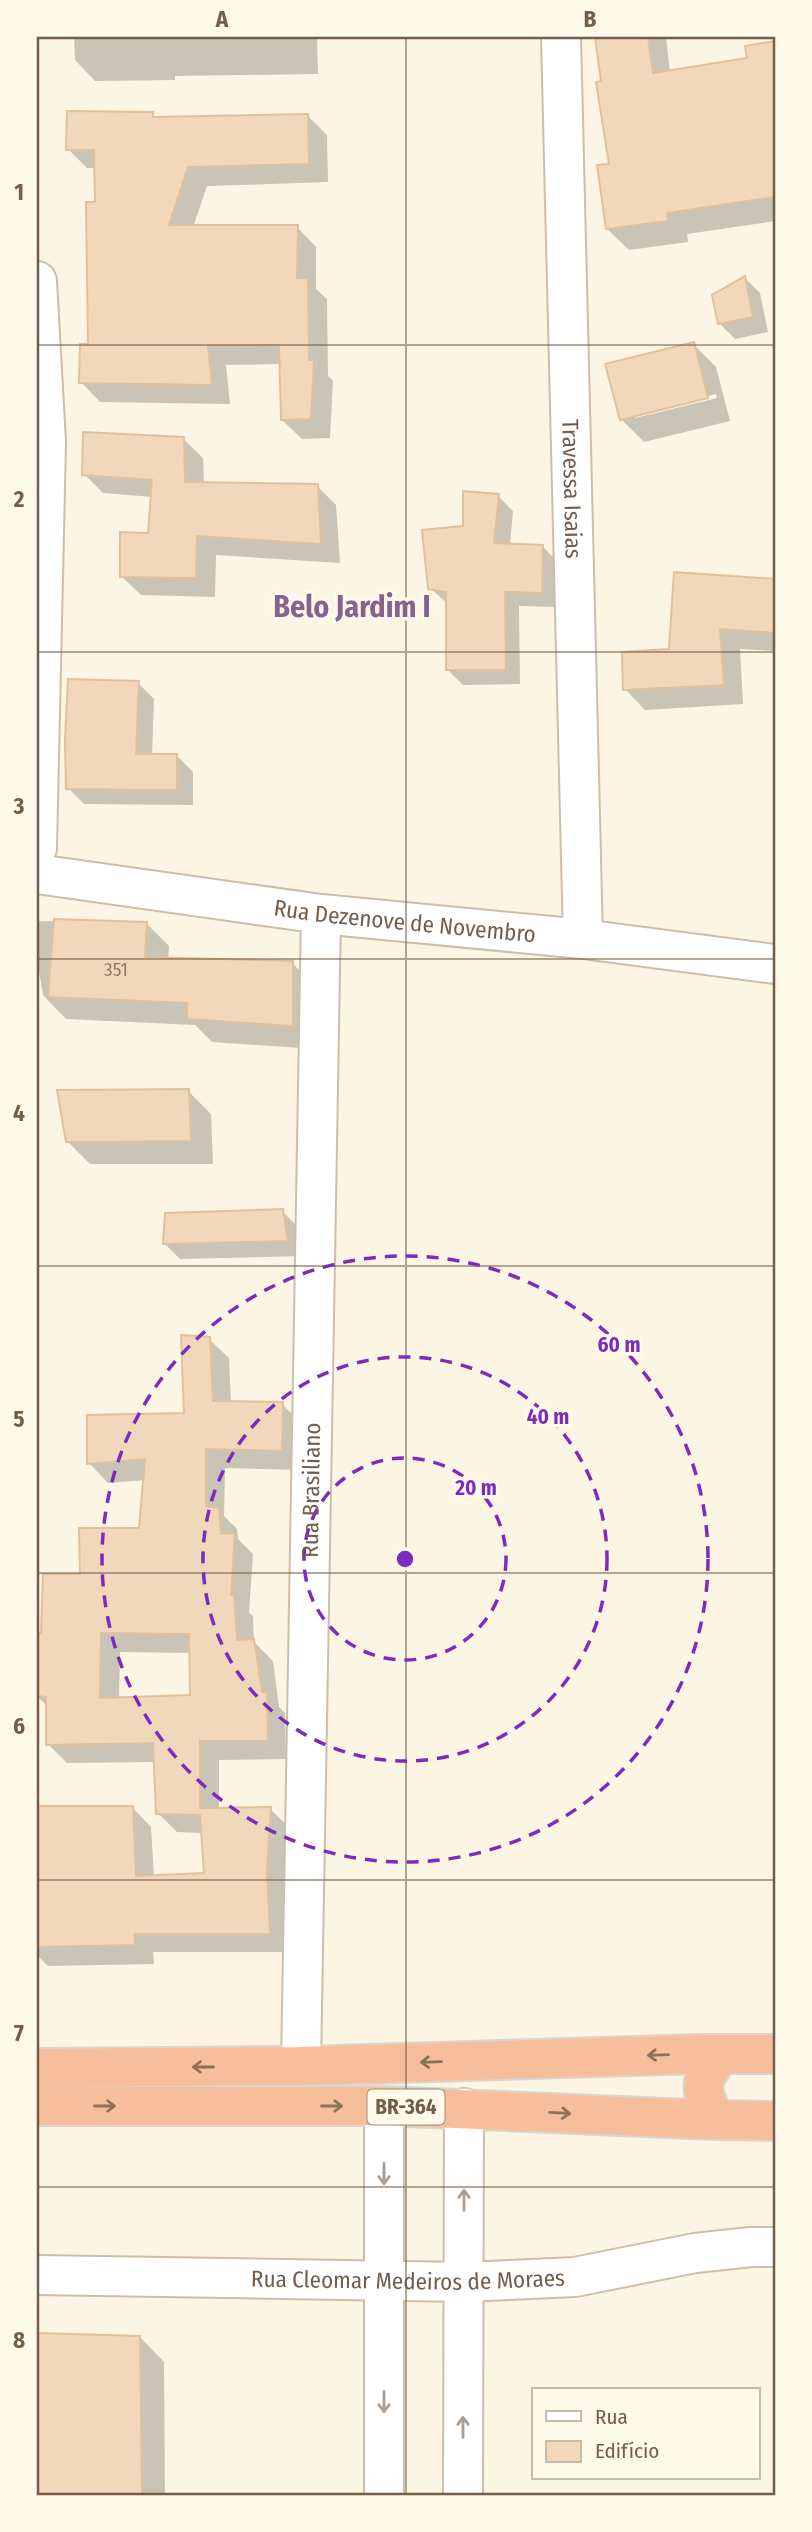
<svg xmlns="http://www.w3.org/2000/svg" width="812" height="2532" viewBox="0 0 812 2532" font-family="'Fira Sans Condensed',sans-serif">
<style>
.shadow{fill:#0003;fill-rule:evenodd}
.building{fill:#f1d8bb;stroke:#e3c09c;stroke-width:2;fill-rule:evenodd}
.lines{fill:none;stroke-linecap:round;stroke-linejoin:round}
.minor-casing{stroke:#cdbeaa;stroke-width:42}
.highway-casing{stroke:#dbd5d0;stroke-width:42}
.minor{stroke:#fff;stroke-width:38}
.highway{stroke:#f6be9a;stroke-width:38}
.oneway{stroke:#8e7159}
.oneway2{stroke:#ac9e92}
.grid{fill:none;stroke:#745e49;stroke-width:2;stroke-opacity:0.55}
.ring{fill:none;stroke:#7b2cbf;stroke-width:3.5;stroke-dasharray:12 9}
.labels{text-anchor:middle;stroke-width:7;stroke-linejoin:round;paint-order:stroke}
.number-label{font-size:19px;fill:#937c66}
.shield{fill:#fff9e9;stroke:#9e8c79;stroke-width:2}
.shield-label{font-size:21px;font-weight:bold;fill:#745e49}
.street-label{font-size:23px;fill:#745e49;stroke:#fff9e9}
.district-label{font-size:30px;font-weight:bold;fill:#876190;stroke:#fff9e9}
.centre{fill:#7b2cbf;stroke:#fff9e9;stroke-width:3.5}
.ring-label{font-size:21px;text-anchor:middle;font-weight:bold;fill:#7b2cbf;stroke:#fff9e9;stroke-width:7;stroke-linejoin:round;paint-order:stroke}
.neatline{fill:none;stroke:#745e49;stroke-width:2.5}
.grid-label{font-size:23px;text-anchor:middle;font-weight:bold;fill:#745e49}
</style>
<rect width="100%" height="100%" fill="#fcf5e3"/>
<path class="shadow" d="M74,37H317L318,74L175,76V80L95,81L75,60Z
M597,37H666L670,72L749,59L747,47L775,42V221L687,234L688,242L629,250L607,229L611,165Z
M152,114L157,119L307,115L327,135L328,182L207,186L193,227H297L316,247V289L327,299L328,376L333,381L330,438L302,439L282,420L281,364L226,365L230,404L100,402L81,382L90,346L97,204L96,168H87L68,149Z
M745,278L760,293L768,332L735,339L719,323Z
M693,344L716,367L730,421L644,442L621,419ZM716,394L717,398L635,418V414Z
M183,439L203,458L204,484L317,486L336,505L340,563L216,555L215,597L141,595L121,576L150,534L153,497L103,493L84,474Z
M498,496L513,511L510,545L543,547L558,562L556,607L519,606L520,684L463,685L448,670V604L430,588L464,527Z
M676,573L775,581V651L740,649L743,704L645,710L625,689L670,651Z
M138,683L154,699L152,756H177L193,772V805L84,804L68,788Z
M37,921L146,923L169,946L168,960L292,963L315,986L316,1049L212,1042L195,1025L66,1019L43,995L37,958Z
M188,1091L211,1114L213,1164H90L67,1141Z
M282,1211L298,1227L303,1256L180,1259L164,1243Z
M209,1339L229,1358L231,1403L282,1404L301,1423V1470L225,1468L224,1516L237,1529L238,1539L253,1554L249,1613L253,1616L254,1642L273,1661L279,1707L285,1713L286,1759L219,1760V1810L270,1809L290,1828L289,1952H153L154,1964L48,1966L37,1955V1807H132L151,1827L154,1877L205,1875L203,1833L177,1832L158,1813L156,1762L67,1763L48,1744V1707L37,1696V1635H42L82,1576L141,1530L145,1480L108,1483L89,1463L186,1415ZM120,1652L191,1653L192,1697L119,1699Z
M37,2335L140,2337L164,2362L165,2495H37Z"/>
<path class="building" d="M595,37H648L653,73L747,58L745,46L775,41V197L667,213L668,221L606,229L597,165L609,164L596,82L601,81Z
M67,111L153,112V117L308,114L309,164L188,167L169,225H298L297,278H308L309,360H314L311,419L281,420L279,345L208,346L212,385L79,383L80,344H88L86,202H95L94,150H66Z
M745,276L753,317L718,324L712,295Z
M694,342L708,398L620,420L605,364Z
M83,432L184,437L185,482L318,484L321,544L197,536L196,578L120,577V532L148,533L152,480L82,475Z
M463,491L499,494L494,543L543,545L542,593L505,592L506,670H446V592L428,589L422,530L463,526Z
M674,572L775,579V633L720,629L724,685L623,690L622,652L669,649Z
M68,679L139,681L136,754H177V790L66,789L65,741Z
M54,919L147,922L145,957L293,961V1026L187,1019V1003L48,997Z
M189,1089L191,1141L66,1142L57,1090Z
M283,1209L288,1241L163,1244L165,1213Z
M181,1335L210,1337L213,1401L283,1402L282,1451L206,1449V1506L219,1508L221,1534L235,1533L231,1595H234L237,1640L254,1639L262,1692H267L268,1741H200V1808L271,1807L267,1870L270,1934H135V1945L37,1947V1806H133L136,1876L204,1873L200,1815L156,1814L153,1743L46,1745V1697L37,1696V1633H41L43,1574H80L79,1528H139L145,1459L87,1464V1415L184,1413ZM101,1633L189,1634L190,1695L100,1698Z
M37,2333L140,2336L142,2495H37Z"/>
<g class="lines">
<g class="minor-casing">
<g id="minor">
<path id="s1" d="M561,37L583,939"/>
<path d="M37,281L46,442L37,848"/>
<path id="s2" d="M37,874L321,914L583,939L775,964"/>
<path id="s3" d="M301,2066L321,914"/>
<path id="s4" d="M37,2275L464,2282L575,2277L695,2253L751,2247H775"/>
<path d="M384,2495V2106"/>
<path d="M463,2495L464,2108"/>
</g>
</g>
<g class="highway-casing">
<path id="highway" d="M37,2068L301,2066L699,2054H775
M37,2106H384L715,2120L775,2121
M715,2120C699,2088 698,2081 722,2054"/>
</g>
<use href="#minor" class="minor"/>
<use href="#highway" class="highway"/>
</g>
<defs><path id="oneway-shaft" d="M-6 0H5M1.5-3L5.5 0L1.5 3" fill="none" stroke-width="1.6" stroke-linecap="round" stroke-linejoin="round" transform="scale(1.75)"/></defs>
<g class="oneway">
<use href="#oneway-shaft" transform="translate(658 2055) rotate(178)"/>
<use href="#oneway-shaft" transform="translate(431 2062) rotate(178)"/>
<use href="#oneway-shaft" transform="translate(203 2067) rotate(180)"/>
<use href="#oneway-shaft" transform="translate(105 2106)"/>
<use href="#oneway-shaft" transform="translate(332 2106)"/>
<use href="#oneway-shaft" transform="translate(560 2113) rotate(3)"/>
</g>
<g class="oneway2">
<use href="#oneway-shaft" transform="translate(384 2174) rotate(90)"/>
<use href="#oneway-shaft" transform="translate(464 2200) rotate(-90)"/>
<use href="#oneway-shaft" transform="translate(384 2402) rotate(90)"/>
<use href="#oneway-shaft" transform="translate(463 2427) rotate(-90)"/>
</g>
<path class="grid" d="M406,37V2495M37,345H775M37,652H775M37,959H775M37,1266H775M37,1573H775M37,1880H775M37,2187H775"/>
<g class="ring">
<circle cx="405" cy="1559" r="101"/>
<circle cx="405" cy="1559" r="202"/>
<circle cx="405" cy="1559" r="303"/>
</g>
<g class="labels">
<g class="number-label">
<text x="116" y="976">351</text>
</g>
<rect class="shield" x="367.5" y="2089.5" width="77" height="35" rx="5"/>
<g class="shield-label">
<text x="406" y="2114">BR-364</text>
</g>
<g class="street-label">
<text dy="8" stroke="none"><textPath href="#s1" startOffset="452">Travessa Isaias</textPath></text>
<text dy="8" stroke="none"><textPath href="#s2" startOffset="371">Rua Dezenove de Novembro</textPath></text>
<text dy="8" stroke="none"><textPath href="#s3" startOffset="576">Rua Brasiliano</textPath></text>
<text dy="8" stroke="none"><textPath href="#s4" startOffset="371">Rua Cleomar Medeiros de Moraes</textPath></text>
</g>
<g class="district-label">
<text x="352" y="617">Belo Jardim I</text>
</g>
</g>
<circle cx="405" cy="1559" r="10" class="centre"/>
<g class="ring-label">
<text x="619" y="1352">60 m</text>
<text x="548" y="1424">40 m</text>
<text x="476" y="1495">20 m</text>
</g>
<rect width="812" height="2532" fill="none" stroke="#fff9e9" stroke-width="77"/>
<rect x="532" y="2388" width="228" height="91" fill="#fff9e9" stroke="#c7bba9" stroke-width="2"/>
<rect x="546" y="2411" width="35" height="10" fill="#ffffff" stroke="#c7bba9" stroke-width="2"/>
<text x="595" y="2424" font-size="21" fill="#745e49">Rua</text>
<rect x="546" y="2441" width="35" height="21" fill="#f1d8bb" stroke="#c7bba9" stroke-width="2"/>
<text x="595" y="2458" font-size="21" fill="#745e49">Edifício</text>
<rect x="38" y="38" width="736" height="2456" class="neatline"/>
<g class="grid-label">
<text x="222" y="27">A</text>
<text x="590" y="27">B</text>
<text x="19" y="200">1</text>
<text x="19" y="507">2</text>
<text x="19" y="814">3</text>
<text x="19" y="1121">4</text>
<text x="19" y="1427">5</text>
<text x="19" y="1734">6</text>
<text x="19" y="2041">7</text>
<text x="19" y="2348">8</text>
</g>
</svg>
